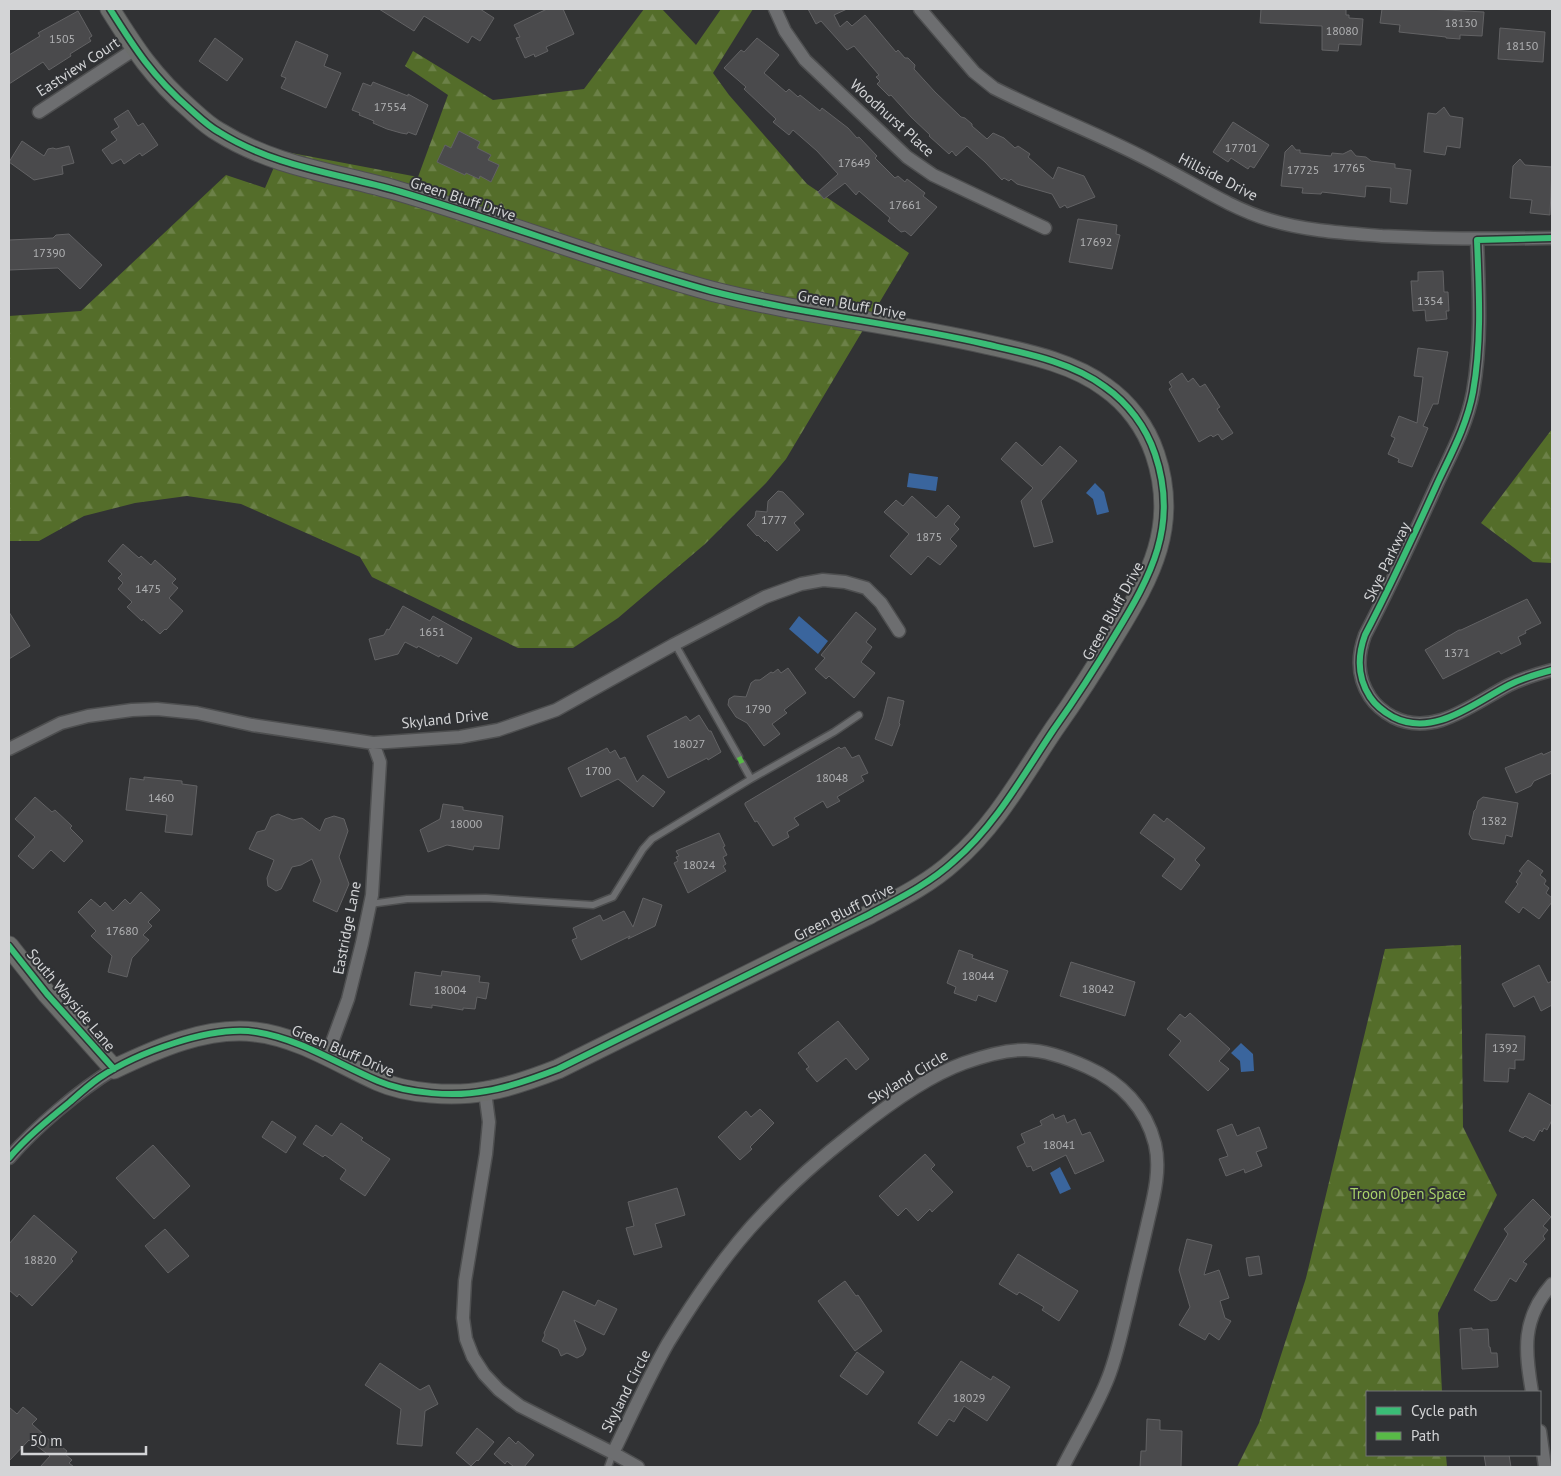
<svg xmlns="http://www.w3.org/2000/svg" width="1561" height="1476" viewBox="0 0 1561 1476" font-family="'PT Sans',sans-serif">
<style>
.forest{fill:url(#forest-firs)}
.water{fill:#3a659d}
.building{fill:#4a4a4c;stroke:#626264}
.lines{fill:none;stroke-linecap:round;stroke-linejoin:round}
.lane-casing{stroke:#4e4f50;stroke-width:9}
.street-casing{stroke:#4e4f50;stroke-width:15}
.secondary-casing{stroke:#4e4f50;stroke-width:21}
.lane{stroke:#6d6e70;stroke-width:6}
.street{stroke:#6d6e70;stroke-width:12}
.secondary{stroke:#6c6e6c;stroke-width:19}
.quiet{stroke:#58b947;stroke-width:5;stroke-dasharray:10 5;stroke-linecap:butt}
.cycleway-casing{stroke:#303235;stroke-width:9}
.cycleway{stroke:#3abd76;stroke-width:6}
.labels{text-anchor:middle;stroke-width:4;stroke-linejoin:round;paint-order:stroke}
.number-label{font-size:12px;fill:#b1b2b4}
.street-label{font-size:15px;fill:#d3d4d6;stroke:#303235}
.park-label{font-size:15px;fill:#a9d26a;stroke:#303235}
</style>
<defs>
<pattern id="forest-firs" width="22" height="20" patternUnits="userSpaceOnUse" patternTransform="scale(1.25)"><rect width="22" height="20" fill="#546d2a"/><path d="M5 1l3.5 6h-7zM16 11l3.5 6h-7z" fill="#6c8148"/></pattern>
</defs>
<rect width="100%" height="100%" fill="#313234"/>
<path class="forest" d="M644,9H662L696,45L721,9H753L713,73L729,95L807,184L909,253L786,459L766,483L705,544L618,618L573,648H518L372,577L360,557L241,504L187,496L135,503L84,516L39,541H9V316L81,311L226,175L265,188L281,151L418,177L448,95L405,66L413,51L493,100L584,89Z
M1552,429V563L1533,562L1481,523Z
M1461,945L1463,1127L1497,1195L1438,1313L1442,1392H1367V1455H1446L1447,1467H1237L1259,1423L1306,1278L1385,949Z"/>
<path class="water" d="M909,473L938,477L936,491L907,487Z
M1095,483L1104,492L1109,512L1097,515L1093,499L1086,493Z
M799,616L828,641L818,654L789,629Z
M1241,1043L1253,1054L1254,1071L1241,1072L1240,1061L1231,1053Z
M1060,1167L1071,1189L1060,1194L1050,1173Z"/>
<path class="building" d="M379,9H480L494,18L480,41L472,36L468,43L424,16L414,31Z
M547,9H563L574,34L546,47L548,51L535,57L534,54L525,58L516,38L520,37L514,25Z
M808,9H847L834,15L840,27L847,21L852,26L865,15L896,52L898,50L905,58H908L915,65L914,69L935,92L961,117L965,118L972,124V126L987,139L993,133L1004,138L1015,148L1018,146L1030,154L1028,157L1053,179L1058,167L1084,176L1095,197L1067,208L1065,205L1060,208L1052,194L1017,184L1011,179L1009,181L1004,178L1002,180L985,162L967,146L956,156L952,151L949,154L929,136L930,135L911,117L891,95L889,96L877,84L880,81L876,77L879,75L854,46L847,50L821,21L816,24Z
M1261,9H1346V15H1349V18L1363,19L1361,45L1339,44L1338,51L1322,50V26L1260,23Z
M1382,9H1427L1484,12L1482,36L1460,35V39L1446,38V37L1399,32L1400,25L1380,23Z
M78,11L92,36L89,38L91,41L70,54L71,56L49,70L43,62L9,84V55L40,36L38,33Z
M1500,28L1545,32L1543,62L1498,59Z
M215,38L243,59L227,81L199,61Z
M757,38L779,55L764,73L786,92L789,89L798,97L800,95L820,111L822,108L848,128L857,138L859,137L877,156L875,158L895,178L898,176L905,182L907,179L925,193L923,196L937,207L911,236L905,231L901,232L888,221L890,218L859,191L856,195L845,183L824,199L818,192L838,174L817,151L793,130L789,135L773,122L776,119L744,89L746,87L724,68L741,50L744,52Z
M296,41L328,55L324,66L341,73L326,108L281,88L286,78L281,76Z
M373,82L408,96V94L428,105L416,135L408,132L407,134L401,133L387,129L373,123L374,121L359,115L360,113L352,110L363,83L371,86Z
M1444,107L1450,116L1463,118L1460,148L1447,146L1445,155L1424,152L1428,113L1436,114Z
M128,110L138,126L143,123L158,145L142,156L140,153L124,164L121,159L112,164L102,150L117,140L111,132L119,127L114,119Z
M1233,122L1269,145L1254,168L1250,166L1248,169L1231,158L1228,162L1213,152Z
M459,131L480,142L477,148L491,155L488,160L499,165L491,182L480,176L479,179L466,173L465,175L437,162L445,145L451,148Z
M22,141L44,156L48,149L53,148L56,149L69,146L74,163L62,166L63,174L34,180L9,162Z
M1292,145L1296,150H1300V153L1331,156L1332,153L1343,154L1351,150L1356,156L1366,157L1371,161L1395,164V168L1411,170L1407,204L1390,202L1391,188L1366,186L1365,197L1322,192L1321,194L1302,193L1303,188L1281,186L1285,152Z
M1520,159L1525,165L1552,167L1550,215L1530,213L1532,200L1510,198L1513,166Z
M1078,219L1117,225L1116,234L1120,235L1112,269L1069,262Z
M69,234L102,265L80,289L58,268L9,270V240L53,238L56,235Z
M1443,271L1444,292H1448L1449,311H1446L1447,319L1426,321L1425,310L1413,311L1411,281H1418V272Z
M1418,348L1448,352L1438,404H1433L1423,426L1428,428L1412,467L1398,462L1399,459L1388,454L1395,438L1391,436L1399,416L1417,423L1423,377L1414,376Z
M1182,373L1188,382L1193,378L1200,387L1205,384L1220,407L1217,409L1233,433L1222,440L1218,434L1213,437L1211,435L1199,442L1169,389L1172,387L1169,382Z
M1016,442L1042,466L1060,446L1077,461L1041,501L1053,542L1034,547L1021,501L1033,488L1001,459Z
M778,491L783,492L804,514L794,523L800,530L777,551L766,540L765,542L758,535L757,536L747,525L755,517L756,511L767,512L768,501Z
M912,496L936,518L948,505L960,517L954,524L959,529L950,539L957,546L940,565L928,556L911,575L890,556L909,534L884,512L896,500L903,506Z
M123,544L139,558L141,556L151,565L155,560L176,579L172,583L178,588L169,598L183,611L166,630L165,629L160,634L143,619L142,621L127,607L132,602L118,589L123,583L118,578L122,574L108,561Z
M1527,599L1541,623L1525,631L1526,633L1518,637L1521,644L1501,654L1499,651L1443,679L1425,650L1459,630H1461Z
M403,606L430,621L433,616L472,638L457,664L440,655L439,657L418,646L417,648L405,642L398,654L375,660L369,639L384,635L387,629L389,630Z
M9,612L30,646L9,659Z
M856,612L876,629L866,642L872,647L861,662L875,673L854,698L829,676L826,679L815,669L825,658L821,655Z
M788,668L806,693L784,710L787,713L772,724L780,734L764,746L747,723L736,717L728,705L729,699L734,696L746,697L751,683L755,680H760L771,672L773,673L778,669L781,673Z
M888,697L904,701L899,723L900,724L892,746L875,739L883,717Z
M699,715L709,731H711L721,752L708,760L707,758L668,778L647,736L686,716L690,721Z
M839,747L841,749L845,747L852,758L859,755L868,773L861,776L864,781L837,797L840,801L827,808L823,801L794,818L799,825L787,832L789,837L773,846L757,821L755,822L745,805V803Z
M607,748L610,753L615,750L620,759L625,757L637,782L643,775L665,792L653,807L618,779L581,797L568,768Z
M1552,751V773L1534,781L1531,786L1516,793L1505,768L1542,753L1543,755Z
M144,777L182,781V784L197,786L192,835L165,832L167,815L126,810L130,778L144,780Z
M35,797L52,812L55,810L72,826L70,828L83,841L64,862L51,850L33,869L18,856L35,837L15,819Z
M1483,797L1518,803L1512,837L1506,835L1504,844L1472,839L1469,834L1474,811L1476,809L1478,801Z
M443,804L463,807V810L503,816L499,849L474,846L473,850L447,845L428,852L420,830L440,819Z
M278,814L293,820L302,818L320,831L325,819L334,816L344,819L348,831L339,857L349,884L337,912L313,901L321,881L312,859L301,865L292,867L281,889L276,891L268,886L267,878L274,860L249,849L257,832L265,830L271,817Z
M1154,814L1164,822L1167,818L1205,848L1195,860L1200,865L1181,890L1162,876L1175,859L1140,833Z
M719,833L725,846L723,847L727,855L723,857L726,864L723,866L726,871L688,893L674,863L678,861L676,857L679,856L676,851Z
M1528,860L1543,871L1540,875L1545,879L1546,881L1544,884L1549,888L1546,893L1552,898V902L1539,919L1523,907L1519,913L1505,902L1518,884L1516,882L1522,873L1519,871Z
M141,892L160,910L148,922L152,926L143,935L149,940L132,958L127,977L108,972L112,956L91,936L96,931L78,912L91,899L100,907L105,902L113,911L125,899L130,904Z
M643,898L662,905L655,926L628,939L630,936L581,960L572,940L577,938L573,928L600,915L603,921L624,911L633,927Z
M959,950L973,955L972,958L1008,971L996,1002L978,995L976,1001L954,993L956,987L947,983Z
M1071,962L1135,982L1125,1016L1060,996Z
M1539,965L1548,983L1552,981V1005L1541,1011L1534,996L1514,1007L1502,984Z
M442,971L480,976L479,982L489,983L486,999L477,997L475,1009L463,1008V1010L432,1005V1008L410,1005L415,972L441,976Z
M1190,1013L1230,1049L1219,1061L1229,1069L1208,1091L1169,1055L1181,1041L1167,1029L1180,1014L1185,1018Z
M838,1021L869,1059L856,1070L846,1058L817,1082L806,1069L809,1067L798,1053Z
M1486,1034L1525,1036L1524,1060H1515V1069L1509,1068L1508,1082L1484,1081Z
M1529,1093L1552,1106V1120L1547,1130L1544,1128L1542,1132L1540,1130L1534,1141L1525,1136L1523,1138L1509,1131Z
M760,1109L774,1123L750,1147L752,1149L740,1160L718,1137L746,1111L751,1117Z
M1053,1114L1055,1119L1064,1115L1067,1123L1075,1119L1082,1135L1090,1132L1104,1161L1075,1174L1066,1155L1033,1171L1031,1166L1027,1167L1017,1147L1025,1143L1021,1134L1042,1125L1040,1121Z
M272,1121L296,1137L286,1153L262,1137Z
M341,1123L363,1138L361,1140L390,1159L365,1196L340,1179L346,1170L325,1155L323,1157L303,1144L316,1125L332,1136Z
M1232,1124L1237,1136L1259,1127L1267,1148L1256,1152L1262,1166L1245,1173L1244,1169L1226,1176L1219,1159L1228,1156L1217,1130Z
M153,1145L190,1186L154,1219L116,1178Z
M925,1154L935,1165L931,1169L953,1192L932,1212L930,1209L918,1221L906,1208L898,1216L879,1196Z
M677,1188L685,1215L655,1224L662,1247L634,1255L626,1228L634,1226L628,1202Z
M1533,1199L1551,1217L1543,1226L1548,1230L1543,1236L1545,1239L1523,1262L1527,1264L1516,1282L1510,1278L1497,1300L1491,1301L1474,1290L1508,1234L1504,1229Z
M34,1215L77,1252L71,1259L73,1261L32,1306L19,1294L17,1297L9,1290V1244Z
M165,1229L189,1256L168,1273L145,1246Z
M1187,1239L1212,1245L1204,1275L1219,1270L1229,1298L1220,1301L1225,1318L1231,1321L1219,1340L1209,1333L1205,1340L1179,1325L1190,1307L1179,1270Z
M1018,1254L1078,1291L1059,1321L1042,1310L1044,1307L1019,1292L1017,1295L999,1284Z
M1259,1256L1262,1274L1249,1276L1246,1258Z
M845,1281L856,1296L858,1295L882,1331L855,1351L818,1301Z
M563,1291L595,1306L598,1300L617,1309L604,1335L574,1320L586,1349L583,1355L577,1358L567,1353L561,1356L558,1349L542,1341L545,1335L544,1333Z
M1472,1328V1330L1488,1329L1489,1347H1490L1491,1353H1497L1498,1367L1462,1369L1460,1329Z
M857,1352L884,1372L867,1395L840,1376Z
M961,1361L991,1380L993,1376L1010,1387L987,1421L964,1406L954,1422L949,1419L937,1436L918,1423Z
M380,1363L420,1390L429,1385L438,1404L425,1411L422,1446L397,1444L401,1409L365,1385Z
M9,1407L17,1414L23,1407L37,1419L32,1424L55,1445L57,1443L67,1451L65,1454L72,1460L69,1463L74,1467H40L50,1456L29,1440L9,1461Z
M1147,1419L1160,1420V1430L1182,1431L1181,1467H1140L1141,1451H1146Z
M477,1428L494,1442L478,1461L477,1460L471,1466L456,1453Z
M509,1437L516,1444L518,1441L534,1455L524,1467H514L507,1461L505,1464L494,1454Z
M1484,1455H1509L1511,1467H1486Z"/>
<g class="lines">
<g class="lane-casing">
<path id="lane" d="M675,644L739,757
M742,763L751,779
M370,904L407,899L486,898L593,905L613,897L643,849L652,839L751,779L834,732L859,715
M608,1467L613,1453"/>
</g>
<g class="street-casing">
<path id="street" d="M775,9L785,31L805,60L907,157L933,175L1045,228
M920,9L974,72L994,88C1047,115 1105,136 1158,165C1195,184 1230,208 1270,220C1306,231 1344,233 1382,236C1439,239 1495,239 1552,238
M39,112L135,49
M1477,240C1479,291 1482,341 1473,392C1467,425 1451,454 1437,484C1414,535 1391,585 1365,635C1357,657 1357,677 1370,697C1376,706 1384,712 1393,717C1434,738 1474,703 1509,685C1523,678 1537,674 1552,670
M9,749L61,723L88,716L132,710L157,709L197,713L252,725L373,743L460,737L498,730L556,710L673,645L765,597L801,584L823,580L845,582L866,588L881,603L899,631
M327,1056L348,999L362,943L372,895L380,762L373,743
M485,1092L489,1122L486,1154L465,1281L463,1318L466,1339L473,1357L484,1374L499,1390L520,1406L613,1453L638,1467
M9,1158C36,1127 78,1091 114,1069
M1532,1392C1525,1351 1521,1319 1552,1284
M1540,1431L1545,1467
M613,1453C631,1416 648,1378 668,1343C696,1297 727,1251 764,1213C792,1183 823,1156 855,1131C885,1107 928,1076 964,1063C1014,1045 1038,1045 1087,1067C1121,1082 1146,1108 1155,1144C1161,1169 1154,1196 1148,1221C1142,1248 1135,1275 1129,1302C1122,1329 1117,1358 1106,1383C1094,1412 1077,1439 1063,1467"/>
</g>
<g class="secondary-casing">
<path id="secondary" d="M9,946L47,994L114,1069C156,1049 207,1026 255,1032C299,1037 338,1063 378,1081C407,1094 454,1097 486,1091C511,1087 535,1078 558,1069L868,915C898,899 929,884 954,861C996,825 1023,775 1054,729C1076,698 1096,667 1115,635C1151,576 1179,525 1155,454C1146,427 1128,403 1105,387C1072,362 1024,353 985,344C894,323 801,314 711,291C605,262 503,222 398,191C336,173 275,167 219,132C208,126 199,117 190,109C153,77 135,49 110,9"/>
</g>
<use href="#lane" class="lane"/>
<use href="#street" class="street"/>
<use href="#secondary" class="secondary"/>
<path class="quiet" d="M739,757L742,763"/>
<g class="cycleway-casing">
<path id="cycleway" d="M1552,238L1477,240C1479,291 1482,341 1473,392C1467,425 1451,454 1437,484C1414,535 1391,585 1365,635C1357,657 1357,677 1370,697C1376,706 1384,712 1393,717C1434,738 1474,703 1509,685C1523,678 1537,674 1552,670
M9,946L47,994L114,1069
M9,1158C27,1137 48,1120 70,1102C79,1094 89,1085 99,1078C136,1053 211,1025 256,1032C300,1039 338,1064 378,1081C408,1094 455,1097 486,1091C511,1087 535,1078 558,1069L868,915C898,899 929,884 954,861C996,825 1023,775 1054,729C1076,698 1096,667 1115,635C1151,576 1179,525 1155,454C1146,427 1128,403 1105,387C1072,362 1024,353 985,344C894,323 801,314 711,291C605,262 503,222 398,191C336,173 275,167 219,132C208,126 199,117 190,109C153,77 135,49 110,9"/>
</g>
<use href="#cycleway" class="cycleway"/>
</g>
<g class="labels">
<g class="number-label">
<text x="1461" y="27">18130</text>
<text x="1342" y="35">18080</text>
<text x="62" y="43">1505</text>
<text x="1522" y="50">18150</text>
<text x="390" y="111">17554</text>
<text x="1241" y="152">17701</text>
<text x="854" y="167">17649</text>
<text x="1349" y="172">17765</text>
<text x="1303" y="174">17725</text>
<text x="905" y="209">17661</text>
<text x="1096" y="246">17692</text>
<text x="49" y="257">17390</text>
<text x="1430" y="305">1354</text>
<text x="774" y="524">1777</text>
<text x="929" y="541">1875</text>
<text x="148" y="593">1475</text>
<text x="432" y="636">1651</text>
<text x="1457" y="657">1371</text>
<text x="758" y="713">1790</text>
<text x="689" y="748">18027</text>
<text x="598" y="775">1700</text>
<text x="832" y="782">18048</text>
<text x="161" y="802">1460</text>
<text x="1494" y="825">1382</text>
<text x="466" y="828">18000</text>
<text x="699" y="869">18024</text>
<text x="122" y="935">17680</text>
<text x="978" y="980">18044</text>
<text x="1098" y="993">18042</text>
<text x="450" y="994">18004</text>
<text x="1505" y="1052">1392</text>
<text x="1059" y="1149">18041</text>
<text x="40" y="1264">18820</text>
<text x="969" y="1402">18029</text>
</g>
<g class="street-label">
<text transform="translate(78 67) rotate(-33)" y="5">Eastview Court</text>
<text transform="translate(892 118) rotate(42)" y="5">Woodhurst Place</text>
<text transform="translate(1218 177) rotate(27)" y="5">Hillside Drive</text>
<text transform="translate(463 199) rotate(18)" y="5">Green Bluff Drive</text>
<text transform="translate(852 305) rotate(10)" y="5">Green Bluff Drive</text>
<text transform="translate(1387 562) rotate(-64)" y="5">Skye Parkway</text>
<text transform="translate(1113 611) rotate(-61)" y="5">Green Bluff Drive</text>
<text transform="translate(445 719) rotate(-6)" y="5">Skyland Drive</text>
<text transform="translate(844 912) rotate(-27)" y="5">Green Bluff Drive</text>
<text transform="translate(347 928) rotate(-79)" y="5">Eastridge Lane</text>
<text transform="translate(71 1000) rotate(50)" y="5">South Wayside Lane</text>
<text transform="translate(343 1051) rotate(23)" y="5">Green Bluff Drive</text>
<text transform="translate(908 1077) rotate(-31)" y="5">Skyland Circle</text>
<text transform="translate(626 1391) rotate(-63)" y="5">Skyland Circle</text>
</g>
<g class="park-label">
<text x="1408" y="1199">Troon Open Space</text>
</g>
</g>
<rect width="1561" height="1476" fill="none" stroke="#d3d4d6" stroke-width="20"/>
<rect x="1366" y="1391" width="175" height="65" fill="#303235" stroke="#717375"/>
<rect x="1376" y="1407" width="25" height="8" fill="#3abd76" stroke="#717375"/>
<text x="1411" y="1416" font-size="15" fill="#d3d4d6">Cycle path</text>
<rect x="1376" y="1432" width="25" height="8" fill="#58b947" stroke="#717375"/>
<text x="1411" y="1441" font-size="15" fill="#d3d4d6">Path</text>
<path d="M22 1446v8h124v-8" fill="none" stroke="#d3d4d6" stroke-width="2.5"/>
<text x="30" y="1446" font-size="15" fill="#d3d4d6" stroke="#303235" stroke-width="4" paint-order="stroke">50 m</text>
</svg>
